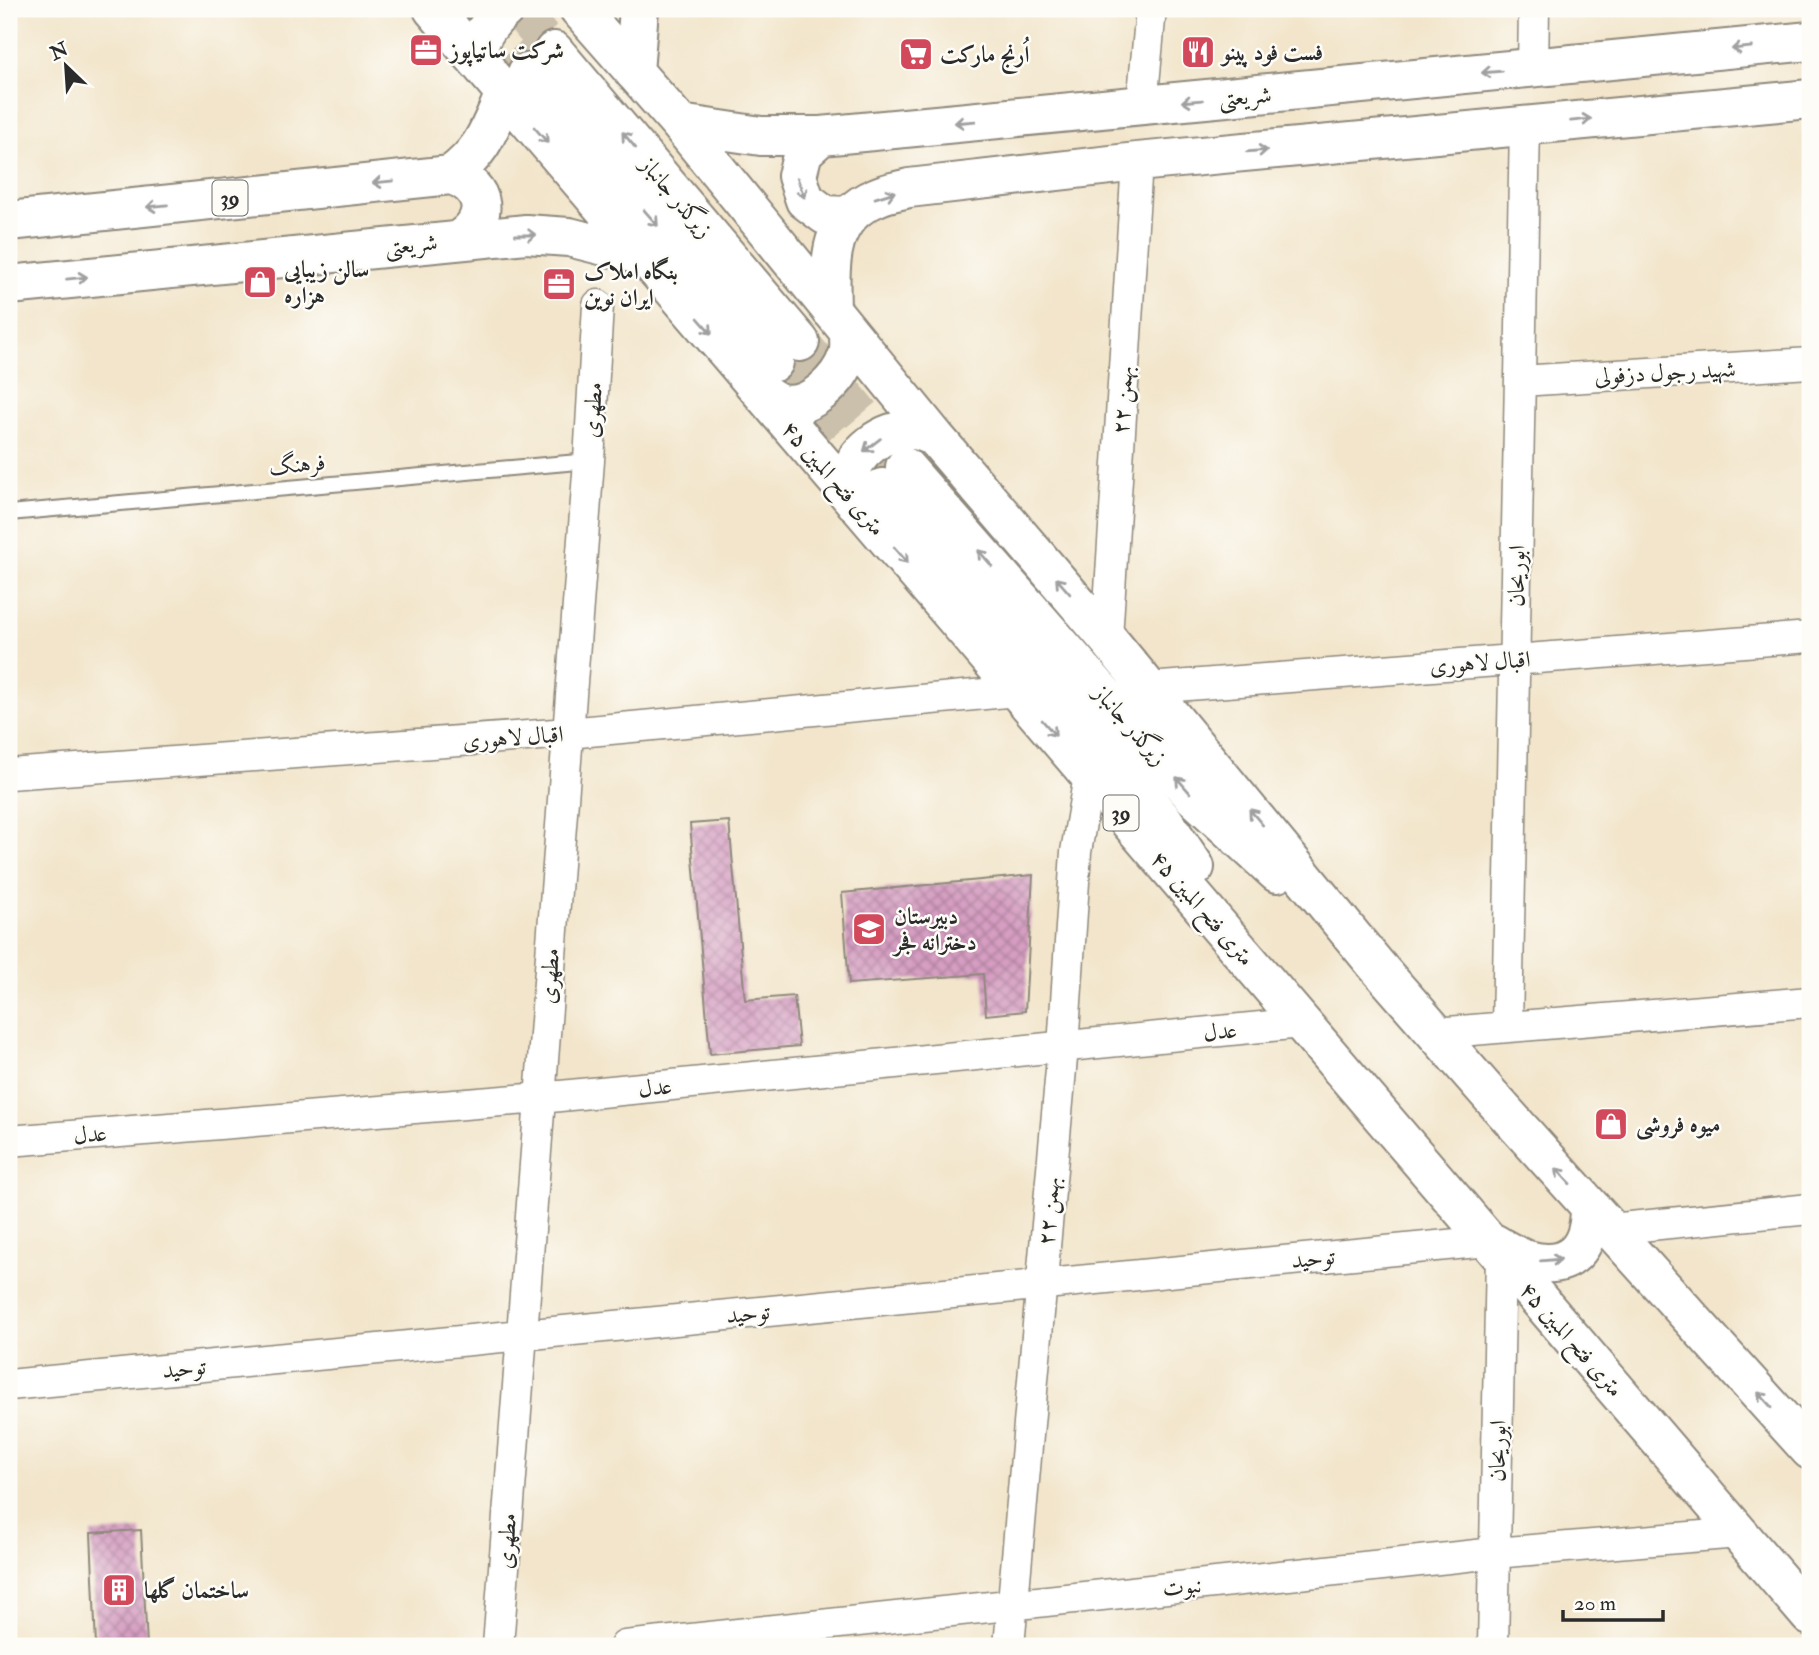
<svg xmlns="http://www.w3.org/2000/svg" width="1819" height="1655" viewBox="0 0 1819 1655" font-family="'IM FELL Double Pica',Amiri,serif">
<style>
.building{fill:url(#building-cross-hatch)}
.lines{fill:none;stroke-linecap:round;stroke-linejoin:round}
.primary-tunnel{stroke:#cac0ab;stroke-width:38;stroke-dasharray:38 19;stroke-linecap:butt}
.lane-casing{stroke:#8e887b;stroke-width:18}
.street-casing{stroke:#8e887b;stroke-width:33}
.secondary-casing{stroke:#8e887b;stroke-width:42}
.primary-casing{stroke:#8e887b;stroke-width:42}
.lane{stroke:#fff;stroke-width:14}
.street{stroke:#fff;stroke-width:30}
.secondary{stroke:#fff;stroke-width:38}
.primary{stroke:#fff;stroke-width:38}
.oneway{stroke:#a0a0a0}
.labels{text-anchor:middle;stroke-width:5;stroke-linejoin:round;paint-order:stroke}
.shield{fill:#fdfcf7;stroke:#6a6a68;stroke-width:2}
.shield-label{font-size:21px;font-weight:bold;fill:#2b2b2b}
.poi-label{font-size:23px;font-weight:bold;fill:#2b2b2b;stroke:#fdfcf7;text-anchor:start}
.street-label{font-size:23px;fill:#2b2b2b;stroke:#fdfcf7}
</style>
<defs>
<pattern id="building-cross-hatch" width="8" height="8" patternUnits="userSpaceOnUse" patternTransform="scale(1.75)"><rect width="8" height="8" fill="#d69ec2"/><path d="M0 0l8 8M0 8l8-8" fill="none" stroke="#ae819e"/></pattern>
</defs>
<rect width="100%" height="100%" fill="#fdfcf7"/>
<filter id="ink" filterUnits="userSpaceOnUse"><feTurbulence type="fractalNoise" baseFrequency=".0143" numOctaves="2"/><feDisplacementMap in="SourceGraphic" scale="14" xChannelSelector="R" yChannelSelector="G"/><feConvolveMatrix kernelMatrix="1 2 1 2 8 2 1 2 1" color-interpolation-filters="sRGB"/></filter>
<filter id="wash" filterUnits="userSpaceOnUse"><feTurbulence type="fractalNoise" baseFrequency=".00686" numOctaves="4" result="noise"/><feDisplacementMap in="SourceGraphic" scale="28" xChannelSelector="R" yChannelSelector="G"/><feGaussianBlur stdDeviation="1.57" result="paint"/><feColorMatrix in="noise" values="0 0 0 0 0 0 0 0 0 0 0 0 0 0 0 0 0 1.4 0 .05"/><feComposite in="paint" operator="in"/></filter>
<g filter="url(#wash)">
<rect width="100%" height="100%" fill="#f2e5cb"/>
<g id="blocks">
<path class="building" d="M729,821L745,1000L794,996L799,1046L710,1054L690,824Z
M1033,875L1025,1011L986,1015L983,974L849,984L842,893Z
M141,1530L147,1646H96L91,1533Z"/>
</g>
</g>
<g filter="url(#ink)">
<use href="#blocks" fill-opacity="0" stroke="#8e887b" stroke-width="2"/>
<g class="lines">
<path class="primary-tunnel" d="M472,9L527,73
M518,9L554,51
M800,342L901,462
M774,362L878,483"/>
<g class="lane-casing">
<path id="lane" d="M9,513L589,461"/>
</g>
<g class="street-casing">
<path id="street" d="M1533,68L1534,9
M1142,105L1151,9
M1520,381L1810,363
M1107,638L1137,162
M1149,688L1810,637
M9,774L568,733L1017,691
M1507,1027L1525,126
M1436,1033L1810,1002
M9,1141L540,1098L1301,1023
M1610,1229L1810,1209
M9,1385L1488,1241
M498,1646L589,461L598,305
M625,1646L1495,1553L1739,1533
M1009,1646L1063,1047L1076,852L1089,776
M1493,1646L1501,1256"/>
</g>
<g class="secondary-casing">
<path id="secondary" d="M634,72L639,9"/>
</g>
<g class="primary-casing">
<path id="primary" d="M433,9L1810,1616
M579,9L680,124L934,436L1107,638L1376,965L1503,1110L1810,1450
M554,51L800,342
M488,73C485,67 480,58 479,52C478,35 494,18 505,9
M527,73L774,362
M680,124L761,136H821L1810,41
M821,136L803,152L797,176L805,200L825,215L849,216
M451,175C487,186 491,221 458,240
M9,221L451,175C484,150 488,131 505,94
M9,285L526,234L569,237L644,256
M831,310C830,265 826,217 877,197C887,192 898,191 909,188L1137,162L1810,99
M763,394C768,397 776,403 782,404C810,410 840,380 848,355C850,349 849,340 849,334
M905,467L1194,797L1277,873
M882,488L1164,821L1195,867
M855,502C853,496 849,487 849,481C851,453 885,428 913,430C919,430 927,434 934,436
M1493,1243C1504,1249 1516,1257 1528,1260C1571,1272 1590,1247 1590,1207"/>
</g>
<use href="#lane" class="lane"/>
<use href="#street" class="street"/>
<use href="#secondary" class="secondary"/>
<use href="#primary" class="primary"/>
</g>
<defs><path id="oneway-shaft" d="M-6 0H5M1.5-3L5.5 0L1.5 3" fill="none" stroke-width="1.6" stroke-linecap="round" stroke-linejoin="round" transform="scale(1.75)"/></defs>
<g class="oneway">
<use href="#oneway-shaft" transform="translate(1742 48) rotate(174)"/>
<use href="#oneway-shaft" transform="translate(1492 72) rotate(175)"/>
<use href="#oneway-shaft" transform="translate(1192 101) rotate(175)"/>
<use href="#oneway-shaft" transform="translate(1581 120) rotate(-6)"/>
<use href="#oneway-shaft" transform="translate(965 122) rotate(175)"/>
<use href="#oneway-shaft" transform="translate(541 135) rotate(49)"/>
<use href="#oneway-shaft" transform="translate(629 140) rotate(-130)"/>
<use href="#oneway-shaft" transform="translate(1257 151) rotate(-5)"/>
<use href="#oneway-shaft" transform="translate(383 182) rotate(174)"/>
<use href="#oneway-shaft" transform="translate(801 188) rotate(70)"/>
<use href="#oneway-shaft" transform="translate(885 195) rotate(-17)"/>
<use href="#oneway-shaft" transform="translate(157 206) rotate(174)"/>
<use href="#oneway-shaft" transform="translate(651 218) rotate(49)"/>
<use href="#oneway-shaft" transform="translate(526 235)"/>
<use href="#oneway-shaft" transform="translate(77 278) rotate(-6)"/>
<use href="#oneway-shaft" transform="translate(705 326) rotate(49)"/>
<use href="#oneway-shaft" transform="translate(872 445) rotate(143)"/>
<use href="#oneway-shaft" transform="translate(901 555) rotate(49)"/>
<use href="#oneway-shaft" transform="translate(985 558) rotate(-131)"/>
<use href="#oneway-shaft" transform="translate(1063 586) rotate(-131)"/>
<use href="#oneway-shaft" transform="translate(1049 728) rotate(49)"/>
<use href="#oneway-shaft" transform="translate(1183 785) rotate(-131)"/>
<use href="#oneway-shaft" transform="translate(1256 817) rotate(-130)"/>
<use href="#oneway-shaft" transform="translate(1563 1176) rotate(-132)"/>
<use href="#oneway-shaft" transform="translate(1551 1260) rotate(-5)"/>
<use href="#oneway-shaft" transform="translate(1765 1400) rotate(-132)"/>
</g>
</g>
<defs>
<g id="office-square" transform="scale(1.75)"><rect x="-9" y="-9" width="18" height="18" rx="4" fill="#d1495b" stroke="#fdfcf7"/><path d="M-6-3h4V-5.5h4V-3h4V5H-6ZM-1-4.5V-3h2v-1.5ZM-6 0V1H6V0Z" fill="#fff"/></g>
<g id="restaurant-square" transform="scale(1.75)"><rect x="-9" y="-9" width="18" height="18" rx="4" fill="#d1495b" stroke="#fdfcf7"/><path d="M-5-6h1v4h1v-4h1v4h1v-4h1v5L-1.5 .5V6h-2V.5L-5-1ZM5-6V6H3V1.5H1.5Q1.5-4 5-6Z" fill="#fff"/></g>
<g id="supermarket-square" transform="scale(1.75)"><rect x="-9" y="-9" width="18" height="18" rx="4" fill="#d1495b" stroke="#fdfcf7"/><path d="M-6-5.5h2.5l.6 2H6L4.5 2H-2.5L-4.4-4H-6ZM-1.5 3.2a1.3 1.3 0 1 0 .1 0ZM3 3.2a1.3 1.3 0 1 0 .1 0Z" fill="#fff"/></g>
<g id="shop-square" transform="scale(1.75)"><rect x="-9" y="-9" width="18" height="18" rx="4" fill="#d1495b" stroke="#fdfcf7"/><path d="M-5-2.5h2.3a2.7 3.5 0 0 1 5.4 0H5L5.5 6h-11ZM-1.5-2.5h3a1.5 2.3 0 0 0-3 0Z" fill="#fff"/></g>
<g id="school-square" transform="scale(1.75)"><rect x="-9" y="-9" width="18" height="18" rx="4" fill="#d1495b" stroke="#fdfcf7"/><path d="M0-5L7-2L0 1L-7-2ZM-4 1L0 2.5L4 1V4Q0 6-4 4Z" fill="#fff"/></g>
<g id="building-square" transform="scale(1.75)"><rect x="-9" y="-9" width="18" height="18" rx="4" fill="#d1495b" stroke="#fdfcf7"/><path d="M-4-6H4V6H1V3H-1V6H-4ZM-2.5-4.3h1.7v1.8h-1.7ZM.8-4.3h1.7v1.8H.8ZM-2.5-1h1.7V.8h-1.7ZM.8-1h1.7V.8H.8Z" fill="#fff"/></g>
</defs>
<g fill-rule="evenodd">
<use href="#office-square" x="426" y="50"/>
<use href="#restaurant-square" x="1198" y="52"/>
<use href="#supermarket-square" x="916" y="54"/>
<use href="#shop-square" x="260" y="282"/>
<use href="#office-square" x="559" y="284"/>
<use href="#school-square" x="869" y="929"/>
<use href="#shop-square" x="1611" y="1124"/>
<use href="#building-square" x="119" y="1590"/>
</g>
<g class="labels">
<g class="shield">
<rect x="212.5" y="180.5" width="35" height="35" rx="5"/>
<rect x="1103.5" y="795.5" width="35" height="35" rx="5"/>
</g>
<g class="shield-label">
<text x="230" y="205">39</text>
<text x="1121" y="820">39</text>
</g>
<g class="poi-label">
<text x="450" y="58">شرکت ساتیاپوز</text>
<text x="1222" y="60">فست فود پینو</text>
<text x="940" y="62">اُرنج مارکت</text>
<text x="284" y="277">سالن زیبایی<tspan x="284" dy="26">هزاره</tspan></text>
<text x="584" y="279">بنگاه املاک<tspan x="584" dy="26">ایران نوین</tspan></text>
<text x="894" y="924">دبیرستان<tspan x="894" dy="26">دخترانه فجر</tspan></text>
<text x="1636" y="1132">میوه فروشی</text>
<text x="144" y="1598">ساختمان گلها</text>
</g>
<g class="street-label">
<text transform="translate(1245 96) rotate(-5)" y="8">شریعتی</text>
<text transform="translate(677 197) rotate(50)" y="8">زیرگذر جانباز</text>
<text transform="translate(411 244) rotate(-6)" y="8">شریعتی</text>
<text transform="translate(1665 372) rotate(-3)" y="8">شهید رجول دزفولی</text>
<text transform="translate(1122 400) rotate(-86)" y="8">۲۲ بهمن</text>
<text transform="translate(592 410) rotate(-86)" y="8">مطهری</text>
<text transform="translate(297 464) rotate(-5)" y="8">فرهنگ</text>
<text transform="translate(834 478) rotate(49)" y="8">۴۵ متری فتح المبین</text>
<text transform="translate(1516 576) rotate(-89)" y="8">ابوریحان</text>
<text transform="translate(1480 662) rotate(-4)" y="8">اقبال لاهوری</text>
<text transform="translate(1131 725) rotate(49)" y="8">زیرگذر جانباز</text>
<text transform="translate(513 737) rotate(-4)" y="8">اقبال لاهوری</text>
<text transform="translate(1203 908) rotate(49)" y="8">۴۵ متری فتح المبین</text>
<text transform="translate(549 976) rotate(-86)" y="8">مطهری</text>
<text transform="translate(1220 1031) rotate(-6)" y="8">عدل</text>
<text transform="translate(655 1087) rotate(-6)" y="8">عدل</text>
<text transform="translate(90 1134) rotate(-5)" y="8">عدل</text>
<text transform="translate(1048 1211) rotate(-85)" y="8">۲۲ بهمن</text>
<text transform="translate(1313 1258) rotate(-6)" y="8">توحید</text>
<text transform="translate(748 1313) rotate(-6)" y="8">توحید</text>
<text transform="translate(1572 1339) rotate(49)" y="8">۴۵ متری فتح المبین</text>
<text transform="translate(184 1368) rotate(-6)" y="8">توحید</text>
<text transform="translate(1497 1451) rotate(-89)" y="8">ابوریحان</text>
<text transform="translate(506 1541) rotate(-86)" y="8">مطهری</text>
<text transform="translate(1182 1586) rotate(-6)" y="8">نبوت</text>
</g>
</g>
<rect width="1819" height="1655" fill="none" stroke="#fdfcf7" stroke-width="35"/>
<g transform="translate(66 66) rotate(335)" stroke="#fdfcf7" stroke-width="5" paint-order="stroke">
<path d="M0-5L12 26L0 18L-12 26Z" fill="#2b2b2b"/>
<text y="-10" font-size="19" font-weight="bold" text-anchor="middle" fill="#2b2b2b">N</text>
</g>
<path d="M1563 1610v10h100v-10" fill="none" stroke="#2b2b2b" stroke-width="3.5"/>
<text x="1574" y="1610" font-size="21" fill="#2b2b2b" stroke="#fdfcf7" stroke-width="5" paint-order="stroke">20 m</text>
</svg>
